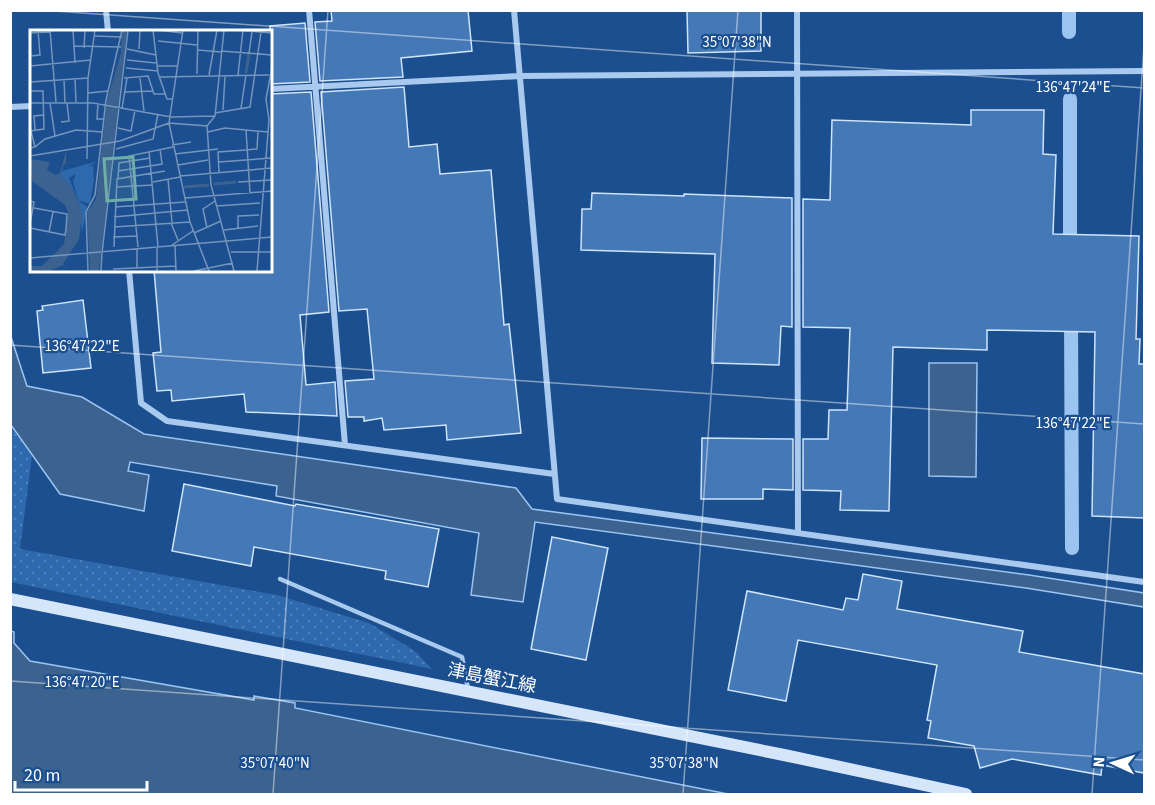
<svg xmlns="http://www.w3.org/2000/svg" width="1155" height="805" viewBox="0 0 1155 805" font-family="'Source Sans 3','Noto Sans JP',sans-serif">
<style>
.green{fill:url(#green-dots)}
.water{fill:#3c6290;stroke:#9cc4f0;stroke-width:1.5}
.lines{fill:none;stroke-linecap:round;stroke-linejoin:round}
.stream{stroke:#9cc4f0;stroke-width:14}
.building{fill:#4478b7;stroke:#cfe3fa;stroke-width:1.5}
.lane{stroke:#a9c9ee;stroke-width:4.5}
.street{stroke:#a9c9ee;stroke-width:6}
.secondary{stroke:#d6e6fa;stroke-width:12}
.ticks{fill:none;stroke:#fff;stroke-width:1.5;stroke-opacity:0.45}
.labels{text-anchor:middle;stroke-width:4.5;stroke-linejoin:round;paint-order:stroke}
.street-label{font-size:18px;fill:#fff;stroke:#1b4f8f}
.inset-river{fill:none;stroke:#3c6290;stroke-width:3}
.inset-road{fill:none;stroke:#7695bc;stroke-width:1.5}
.view{fill:#6fada8;fill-opacity:0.15;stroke:#6fada8;stroke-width:3}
.inset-edge{fill:none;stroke:#fff;stroke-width:3}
.ticks-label{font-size:15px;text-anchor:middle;fill:#fff;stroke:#1b4f8f;stroke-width:4.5;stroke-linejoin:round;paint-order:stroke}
</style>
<defs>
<pattern id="green-dots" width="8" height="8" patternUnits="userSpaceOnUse" patternTransform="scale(1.5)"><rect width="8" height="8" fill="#2e69ad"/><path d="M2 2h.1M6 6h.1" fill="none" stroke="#4d80b9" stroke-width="1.8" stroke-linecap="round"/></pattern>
</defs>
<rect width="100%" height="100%" fill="#1b4f8f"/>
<path class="green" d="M10,425L32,456L20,549L277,595L369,623L415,651L432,669L11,582Z"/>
<path class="water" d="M11,337L27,386L82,397L144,434L516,488L532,509L1029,575L1144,593V607L1026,588L535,522L523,602L471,595L479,533L276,496L277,486L130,462L128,471L149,475L144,511L60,494L11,425Z
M929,363H977L976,477L929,476Z
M11,631L14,632V643L30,661L254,700V696L295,703V708L728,794H11Z"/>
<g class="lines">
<path class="stream" d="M1069,10V32
M1070,99V252
M1071,313L1072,548"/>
</g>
<path class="building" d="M331,10H468L472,51L401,58L403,77L320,81L315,22L332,21Z
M687,10H761V51L688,53Z
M305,23L310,82L270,84V26Z
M404,87L409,147L437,144L440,174L491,170L504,325L509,324L521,433L447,440L446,425L384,430L382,418L364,421V417H348L345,381L374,379L367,309L339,311L321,92Z
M311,92L329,312L300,315L306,385L335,382L337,416L246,412L244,394L172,401L171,390L157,391L153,353L161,352L154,270H270V94Z
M971,110H1044L1043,154L1056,155L1053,234L1139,236L1136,339H1140L1139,364H1144V518L1092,516L1095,332L987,330V350L893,347L889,511L840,510L841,491L803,490V439H828L829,410H847L850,328L803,327V199L830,200L832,120L971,125Z
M592,193L684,196V194L792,198V327L781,326L779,365L712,363L715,254L581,250L582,209H591Z
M83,300L91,368L43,373L37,311L43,310L42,306Z
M702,438L793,439V490L763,489V499H701Z
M184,484L295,506L296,504L439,529L428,587L385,579L386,571L254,547L251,566L172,551Z
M552,537L608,548L586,660L531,649Z
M863,574L902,581L897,609L1023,631L1019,652L1144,674V773L1102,765L1101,775L1012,759L980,768L974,746L928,738L931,721L927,720L937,665L798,640L786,701L728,690L747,591L843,610L846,598L858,600Z"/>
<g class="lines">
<path class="lane" d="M280,579L462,657L468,689"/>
<path class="street" d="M106,10L108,32
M309,10L345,445
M514,10L557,499L1144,582
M797,10L798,533
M270,89L520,76L1144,71
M10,107L32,106
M129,270L141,403L167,421L554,474"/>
<path class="secondary" d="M10,599L784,755L966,794"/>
</g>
<path class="ticks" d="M40,10L1144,88M10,345L1144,424M10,681L1144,760M273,794L328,10M683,794L738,10M1092,794L1144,46"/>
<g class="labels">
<g class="street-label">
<text transform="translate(492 678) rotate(11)" y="6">津島蟹江線</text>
</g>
</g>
<g transform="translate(30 30)">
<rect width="242" height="242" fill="#1b4f8f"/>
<path d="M68,131L39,148L48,170L57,177L52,203L49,173L39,154L30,147L32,141Z" fill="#2e69ad"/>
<path d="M63,135L64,150L60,174L48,170L43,151L47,141Z" fill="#2e69ad"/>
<path d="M92,0H97L69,241H60L57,183L66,169L77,70L91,23ZM36,121V134L58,129L34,134L30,147L39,154L49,173L52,184L49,209L33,234L40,240L33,235L20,241H1V236H12L34,214L38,183L35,175L2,151L0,129L20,132L17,140L25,145L30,143Z" fill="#3c6290"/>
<path class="inset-river" d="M216,43L219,24M184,154L206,152M154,157L179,155"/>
<path class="inset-road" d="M20,0L26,72M43,0L45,33M123,0L128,43L137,69H142M128,0L152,3M153,0L139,93L177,96L181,155L204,241M208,0L242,3M0,3L20,2M65,6L92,7M128,11L167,15M44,16L91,17M54,18L55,0M97,19L126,25M109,19L110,0M168,20L191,22M191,21L242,25M219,23L222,2M0,26L10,25L8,0M97,30L126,33M0,36L61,30M127,36H148M96,38L128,41M167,44L168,0M179,45L187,0M208,45L213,0M130,47L239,45M45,48L46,72M94,48L118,46L124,64H136M110,48L114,81M34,49L35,73M0,52L58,48M0,61H13L14,99L0,101M95,62L123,61M58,63L78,61M0,73H63L141,87L185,86M20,73L25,106M68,73L67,89H74M92,78L97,48M211,78L216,45M193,80L195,46M185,83L220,77L231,2M31,92L39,91L37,73M177,96L185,86L194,0M0,97L5,117L0,118M88,98L101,101L105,80M5,100L4,86L13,85M216,100L220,163M178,102L195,98L238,102M142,115L161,112M5,117L15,109L46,100L72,102M86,119L123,109L128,84M216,120L227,119L228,101M119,121L128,217M145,124L188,119M0,126L90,111L139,93L160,192L179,241M57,129L58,48L65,0M189,132L242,128M148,135L178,130M88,141L132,134L130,119M189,142L188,122L216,120M150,146L242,138M88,148L89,133L120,128M138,149L142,192M123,152L150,147M208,152L242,150M86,157L123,155M155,168L242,161M0,171L4,172L0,194M186,176L230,173M85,177L155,172M84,187L157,180M141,193L148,210M84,197L160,192M0,198L35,205L36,200L37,184L4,178M177,198L173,179L185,171M208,198V186L229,185M194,200L228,196M19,202L23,182M164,203L191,191M83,207L107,206M142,215L163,201M145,216L146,241M84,217L87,149L135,141M108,217L99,126L143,117M127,217V241M107,219V239M201,222H242M72,223L98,0M0,228L242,207M83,239L146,236M58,241L56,182L65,165L76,70L92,0M71,241L72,223M164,241L203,233M227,241L239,90L236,69L242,37"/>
<path class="view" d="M103,127L106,169L77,171L74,129Z"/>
<rect width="242" height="242" class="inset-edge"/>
</g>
<g class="ticks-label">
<text x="737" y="47">35°07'38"N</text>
<text x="1073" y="92">136°47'24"E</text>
<text x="82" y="351">136°47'22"E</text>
<text x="1073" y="428">136°47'22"E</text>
<text x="82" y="687">136°47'20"E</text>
<text x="275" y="768">35°07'40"N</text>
<text x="684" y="768">35°07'38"N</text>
</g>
<rect width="1155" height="805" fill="none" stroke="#ffffff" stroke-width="24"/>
<g transform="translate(1113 763) rotate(274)" stroke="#1b4f8f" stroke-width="4.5" paint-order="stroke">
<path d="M0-4.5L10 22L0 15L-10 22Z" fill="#ffffff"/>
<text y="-9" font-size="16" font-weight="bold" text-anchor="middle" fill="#ffffff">N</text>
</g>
<path d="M15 781v9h132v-9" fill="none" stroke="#ffffff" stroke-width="3"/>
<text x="24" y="781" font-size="18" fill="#ffffff" stroke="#1b4f8f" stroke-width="4.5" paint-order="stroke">20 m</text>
</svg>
